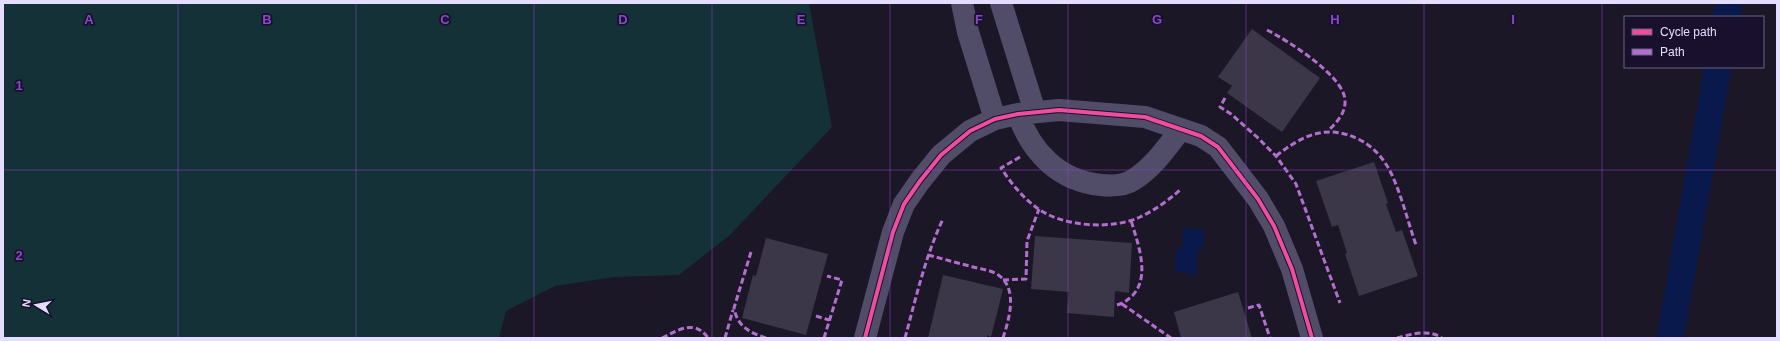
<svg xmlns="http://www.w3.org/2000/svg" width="1780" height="341" viewBox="0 0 1780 341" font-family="Helvetica,sans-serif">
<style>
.green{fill:#133136}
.water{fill:#09194b}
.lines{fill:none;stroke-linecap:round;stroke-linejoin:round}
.canal{stroke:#09194b;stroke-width:27}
.building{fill:#3b3648}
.minor{stroke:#514c68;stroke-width:22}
.quiet{stroke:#b36fd0;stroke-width:3;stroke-dasharray:6 3;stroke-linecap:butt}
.cycleway-casing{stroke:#19102e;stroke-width:6}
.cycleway{stroke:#ef4d9e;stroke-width:4}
.grid{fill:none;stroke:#8b47c9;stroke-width:1;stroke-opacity:0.55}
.grid-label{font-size:13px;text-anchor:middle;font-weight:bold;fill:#8b47c9;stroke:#19102e;stroke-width:3.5;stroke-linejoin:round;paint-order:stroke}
</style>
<rect width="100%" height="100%" fill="#1c1727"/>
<path class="green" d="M3,3H809L832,127L730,235L679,275L614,277L555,286L506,311L499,338H3Z"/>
<path class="water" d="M1183,228L1204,229L1203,249L1198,250L1196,275H1187V272L1175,271L1176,249H1182Z"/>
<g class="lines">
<path class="canal" d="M1726,17L1729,3
M1670,338L1718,67"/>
</g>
<path class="building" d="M1252,29L1320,78L1282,132L1227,93L1232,86L1218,77Z
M1374,162L1388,203L1386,204L1396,232L1402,230L1418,276L1359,296L1345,254L1347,253L1338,225L1332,227L1316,181Z
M1035,236L1132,243L1129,293L1115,291L1114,317L1067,313L1069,292L1031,289Z
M766,238L828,254L806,335L742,318L753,275L756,276Z
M943,275L1003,289L991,337L987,335V338H928Z
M1238,292L1252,338H1181L1174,312Z"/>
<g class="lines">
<path class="minor" d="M962,3L968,32L995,119
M1001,3L1035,112
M1018,114C1031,152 1059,181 1101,185C1111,186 1124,186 1133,180C1153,168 1167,147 1181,129
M865,338L893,232L904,204L920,181L941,155L970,131L995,119L1018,114L1059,110L1145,117L1201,136L1218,147L1258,199L1274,226L1292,269L1312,338"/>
<path class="quiet" d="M1267,30C1287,40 1344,76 1345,100C1346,113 1337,122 1328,131
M1225,98L1220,107L1231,114L1257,137L1276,156L1296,184L1340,303
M1276,156C1303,135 1327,123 1360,140C1374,147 1385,160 1392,175C1402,197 1408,222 1416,245
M1020,157L1001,168C1011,183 1022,197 1037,208C1063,227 1112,230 1140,217C1155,210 1169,200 1181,189
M751,252L734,308C737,326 750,333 766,338
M928,255C943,259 958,263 973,267C981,269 990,270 997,274C1019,288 1009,319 1003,338
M1003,280L1026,279L1027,241L1039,209
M1122,304L1171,338
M1117,305C1124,303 1128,300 1133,295C1151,275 1137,242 1131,220
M1248,308L1259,305L1270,338
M816,316L829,320
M662,338C678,330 695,319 708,338
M725,338L733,310
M824,338L842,280L827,276
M905,338C916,298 925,257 943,219
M1397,338C1412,334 1429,329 1442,338"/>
<g class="cycleway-casing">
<path id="cycleway" d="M865,338L893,232L904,204L920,181L941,155L970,131L995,119L1018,114L1059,110L1145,117L1201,136L1218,147L1258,199L1274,226L1292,269L1312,338"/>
</g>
<use href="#cycleway" class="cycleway"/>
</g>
<path class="grid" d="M178,3V338M356,3V338M534,3V338M712,3V338M890,3V338M1068,3V338M1246,3V338M1424,3V338M1602,3V338M3,170H1777"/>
<g class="grid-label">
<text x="89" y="24">A</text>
<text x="267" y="24">B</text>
<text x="445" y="24">C</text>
<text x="623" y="24">D</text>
<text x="801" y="24">E</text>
<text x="979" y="24">F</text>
<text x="1157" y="24">G</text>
<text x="1335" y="24">H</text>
<text x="1513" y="24">I</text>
<text x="19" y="90">1</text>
<text x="19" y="260">2</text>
</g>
<rect width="1780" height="341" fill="none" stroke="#e5ddff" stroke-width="8"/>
<rect x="1624" y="16" width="140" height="52" fill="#19102e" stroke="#6b6282"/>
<rect x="1632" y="29" width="20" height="6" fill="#ef4d9e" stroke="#6b6282"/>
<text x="1660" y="36" font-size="12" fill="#e5ddff">Cycle path</text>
<rect x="1632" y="49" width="20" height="6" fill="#b36fd0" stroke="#6b6282"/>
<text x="1660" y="56" font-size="12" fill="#e5ddff">Path</text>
<g transform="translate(36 305) rotate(280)" stroke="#19102e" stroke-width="3" paint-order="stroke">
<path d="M0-3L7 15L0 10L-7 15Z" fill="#e5ddff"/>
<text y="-6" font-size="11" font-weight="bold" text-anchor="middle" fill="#e5ddff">N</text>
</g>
</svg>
